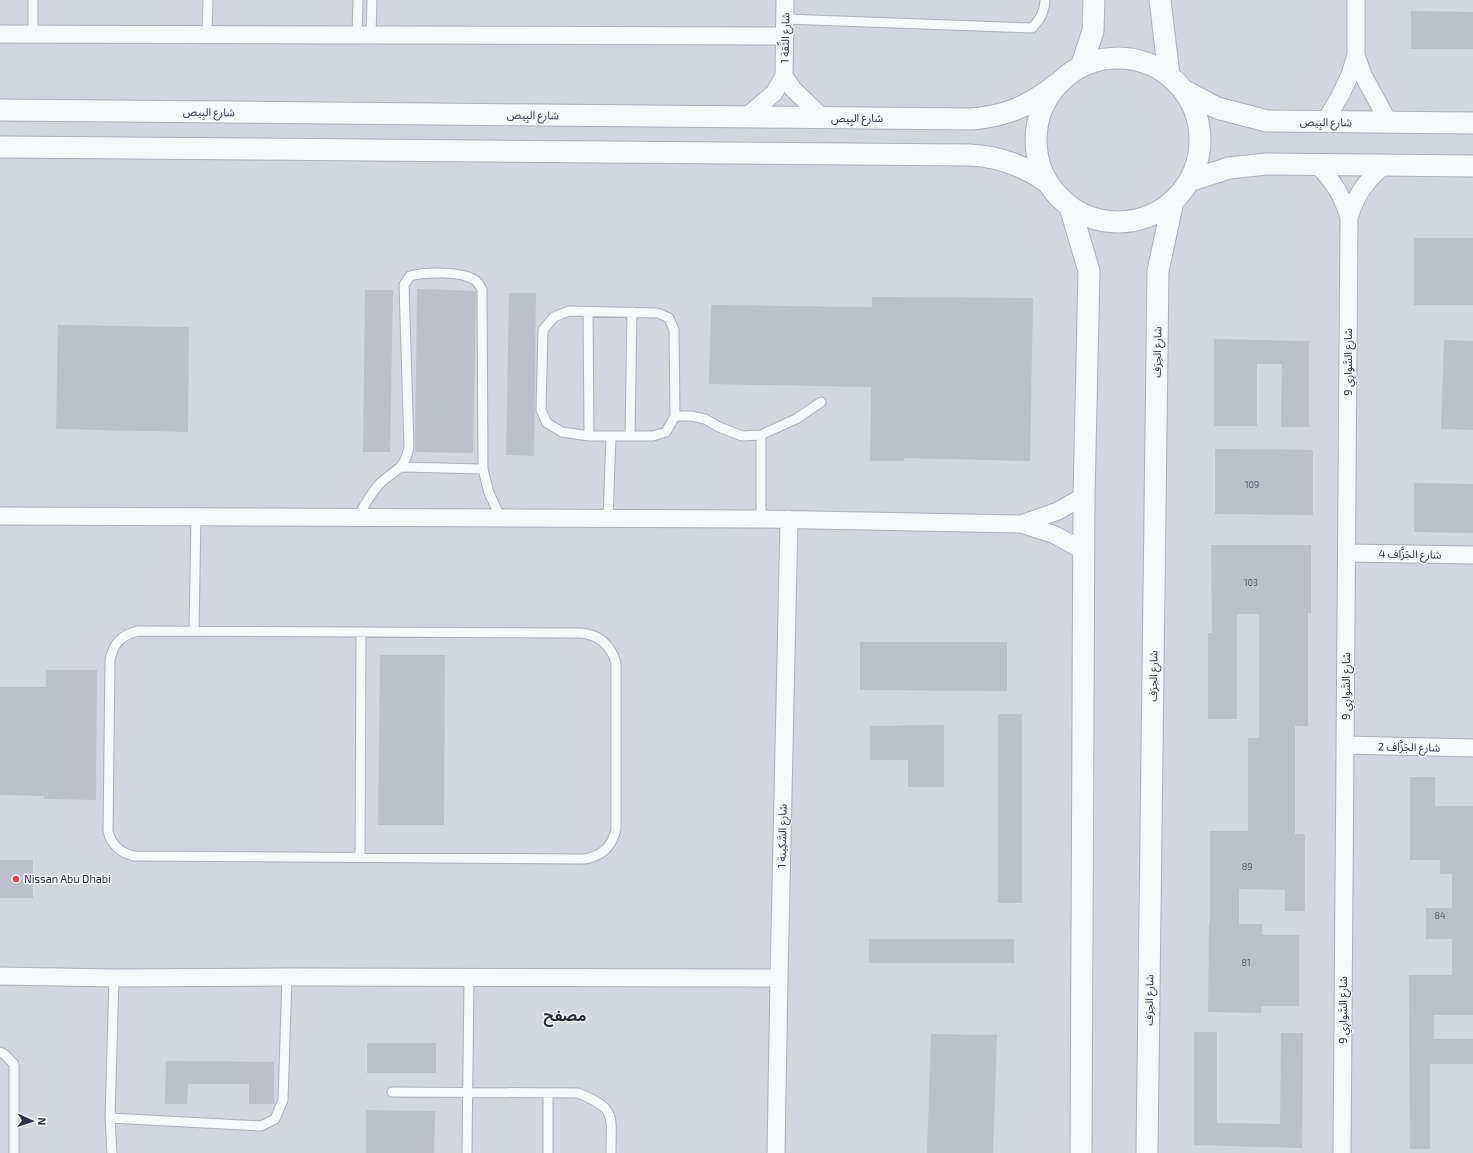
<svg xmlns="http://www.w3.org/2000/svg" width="1473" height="1153" viewBox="0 0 1473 1153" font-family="'Exo 2','Noto Sans Arabic',sans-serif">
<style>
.built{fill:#d2d6de}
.building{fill:#bbc0ca}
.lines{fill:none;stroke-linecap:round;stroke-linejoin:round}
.service-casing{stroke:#a9aeb7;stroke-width:11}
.minor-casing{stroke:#a9aeb7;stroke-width:19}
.tertiary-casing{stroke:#a9aeb7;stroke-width:23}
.service{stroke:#f7f8fa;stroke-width:9}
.minor{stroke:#f7f8fa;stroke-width:17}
.tertiary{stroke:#f7f8fa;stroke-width:21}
.poi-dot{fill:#d1495b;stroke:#f4f6f9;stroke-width:1.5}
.labels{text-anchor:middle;stroke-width:3;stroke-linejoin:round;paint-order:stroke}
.number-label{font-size:9px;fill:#4f5766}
.street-label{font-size:11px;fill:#2b3445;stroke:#f4f6f9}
.poi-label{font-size:11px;fill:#2b3445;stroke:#f4f6f9;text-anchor:start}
.district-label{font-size:15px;font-weight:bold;fill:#1d2536;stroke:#f4f6f9}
</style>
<rect width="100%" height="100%" fill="#e4e7ec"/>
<path class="built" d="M0,0H1473V1153H0Z"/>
<path class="building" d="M1411,11L1473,12V49H1411Z
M1414,238H1473V305H1414Z
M417,289L476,291L473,453L415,452Z
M365,290H393L390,452H363Z
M509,293H536L534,456L506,455Z
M872,297L1033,298L1030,461L904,458V461H870L871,387L709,384L711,305L872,307Z
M58,325L189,327L188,432L56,429Z
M1214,339L1309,341V427H1281L1282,364H1257V426H1214Z
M1444,340L1473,341V430L1441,429Z
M1215,449L1313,450V515L1215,514Z
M1414,483L1473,484V533L1414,532Z
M1211,545H1311V613H1308V726H1295V834H1305V911H1285V890L1239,889V924H1262V935H1299V1006H1261V1013L1208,1012L1209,924H1210V831H1248V738H1259V614H1237V719H1208V633H1212Z
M860,642H1007V691L860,690Z
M380,655H445L444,825H378Z
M46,670H97L96,800L44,799V796L0,795V687H46Z
M998,714H1022V903H998Z
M944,725V787H908V760H870V726Z
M1410,777H1435V806H1473V1015H1434V1039H1473V1064H1430V1149H1410L1409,975H1452V939H1426V908H1452V874H1440V860H1410Z
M0,860H33V898H0Z
M869,939H1014V963H869Z
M1194,1032H1217V1123L1280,1124L1281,1033H1303L1302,1148L1194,1145Z
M931,1034L997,1035L993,1153H927Z
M367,1043H436V1073H367Z
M166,1061L274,1062V1104H249V1084H188L187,1104H165Z
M366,1110L435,1111L434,1153H366Z"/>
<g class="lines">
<g class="service-casing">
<path id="service" d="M785,19L1032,28C1040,20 1045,12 1045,0
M33,34V0
M207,35L208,0
M357,35L358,0
M371,35L372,0
M588,312L589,436
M675,416H691L705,419L719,427L742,436L761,435L796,419L821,402
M761,435V519
M630,436L632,312
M402,467L483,469
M357,518C363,508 369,497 376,488C390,470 404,474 409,447L404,285L410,276C425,272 461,271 475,280C478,282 480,286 482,290L483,469L489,493L501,518
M608,518L611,436H589L562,432L547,423L541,410L543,330L554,317L569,311L658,313L669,318L674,330L675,416L666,432L653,436H611
M138,631L581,633C600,635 611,645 616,663V829C612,847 602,856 585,859L134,856C120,853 112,845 108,832L110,660C113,644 121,635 138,631Z
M194,631L196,517
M360,857L361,632
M0,1052L4,1054L14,1064V1153
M392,1092L578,1093C617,1109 611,1114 611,1153
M110,1118L261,1126L275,1119L283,1100L287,977
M112,1153L110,1118L114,978
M467,1153L469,977
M548,1153V1093"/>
</g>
<g class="minor-casing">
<path id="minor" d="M0,34L785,36
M1356,55L1363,75L1389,123
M784,76L793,89L823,118
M746,117L774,93L784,76L785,0
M1324,123L1340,96L1350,75L1356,55V0
M1317,165C1334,181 1343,197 1349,218
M0,516L761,519L1021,524L1055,535L1084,551
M1021,524L1058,511L1084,496
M1347,553L1473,555
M1345,745L1473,748
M0,976L114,978L287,977L779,978
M776,1153L779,978L789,519
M1342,1153L1349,218C1355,196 1366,180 1384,166"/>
</g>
<g class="tertiary-casing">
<path id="tertiary" d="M1160,0L1169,75
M1036 140a82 82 0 1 1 164 0a82 82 0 1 1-164 0Z
M1081,67L1093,31L1094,0
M1185,91L1217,108L1267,121L1473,123
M0,110L972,119C1006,116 1030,106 1057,84
M0,147L969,155C999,156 1023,165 1047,182
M1189,181L1229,168L1266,164L1473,166
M1070,207L1089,271L1084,496L1081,1153
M1147,1153L1158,271L1173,201"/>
</g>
<use href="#service" class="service"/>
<use href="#minor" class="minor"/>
<use href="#tertiary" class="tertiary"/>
</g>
<circle class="poi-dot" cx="16" cy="879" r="4"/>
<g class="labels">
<g class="number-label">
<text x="1252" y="488">109</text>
<text x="1251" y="586">103</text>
<text x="1247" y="870">89</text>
<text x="1440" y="919">84</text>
<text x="1246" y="966">81</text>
</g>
<g class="street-label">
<text transform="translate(785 38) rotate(-89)" y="4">شارع الثِّقة 1</text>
<text transform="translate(209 112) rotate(1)" y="4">شارع البِيص</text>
<text transform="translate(533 115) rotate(1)" y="4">شارع البِيص</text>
<text x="857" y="122">شارع البِيص</text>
<text transform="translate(1326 122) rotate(1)" y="4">شارع البِيص</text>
<text transform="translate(1157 352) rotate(-89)" y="4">شارع الحِرَف</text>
<text transform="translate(1348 362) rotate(-90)" y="4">شارع السَّوارِي 9</text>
<text transform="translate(1410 554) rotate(1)" y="4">شارع الجَزَّاف 4</text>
<text transform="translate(1153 676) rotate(-89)" y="4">شارع الحِرَف</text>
<text transform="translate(1346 686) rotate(-90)" y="4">شارع السَّوارِي 9</text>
<text transform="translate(1409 747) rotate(1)" y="4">شارع الجَزَّاف 2</text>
<text transform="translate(782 836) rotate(-89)" y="4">شارع السَّكِينة 1</text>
<text transform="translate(1149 1000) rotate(-89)" y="4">شارع الحِرَف</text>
<text transform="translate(1343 1010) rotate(-90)" y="4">شارع السَّوارِي 9</text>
</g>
<g class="poi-label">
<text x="24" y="883">Nissan Abu Dhabi</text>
</g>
<g class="district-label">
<text x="565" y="1021">مصفح</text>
</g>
</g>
<g transform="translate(32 1121) rotate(93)" stroke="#f4f6f9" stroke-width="3" paint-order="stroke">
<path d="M0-3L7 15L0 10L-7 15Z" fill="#2b3445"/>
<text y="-6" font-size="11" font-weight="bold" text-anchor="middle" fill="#2b3445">N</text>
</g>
</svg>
